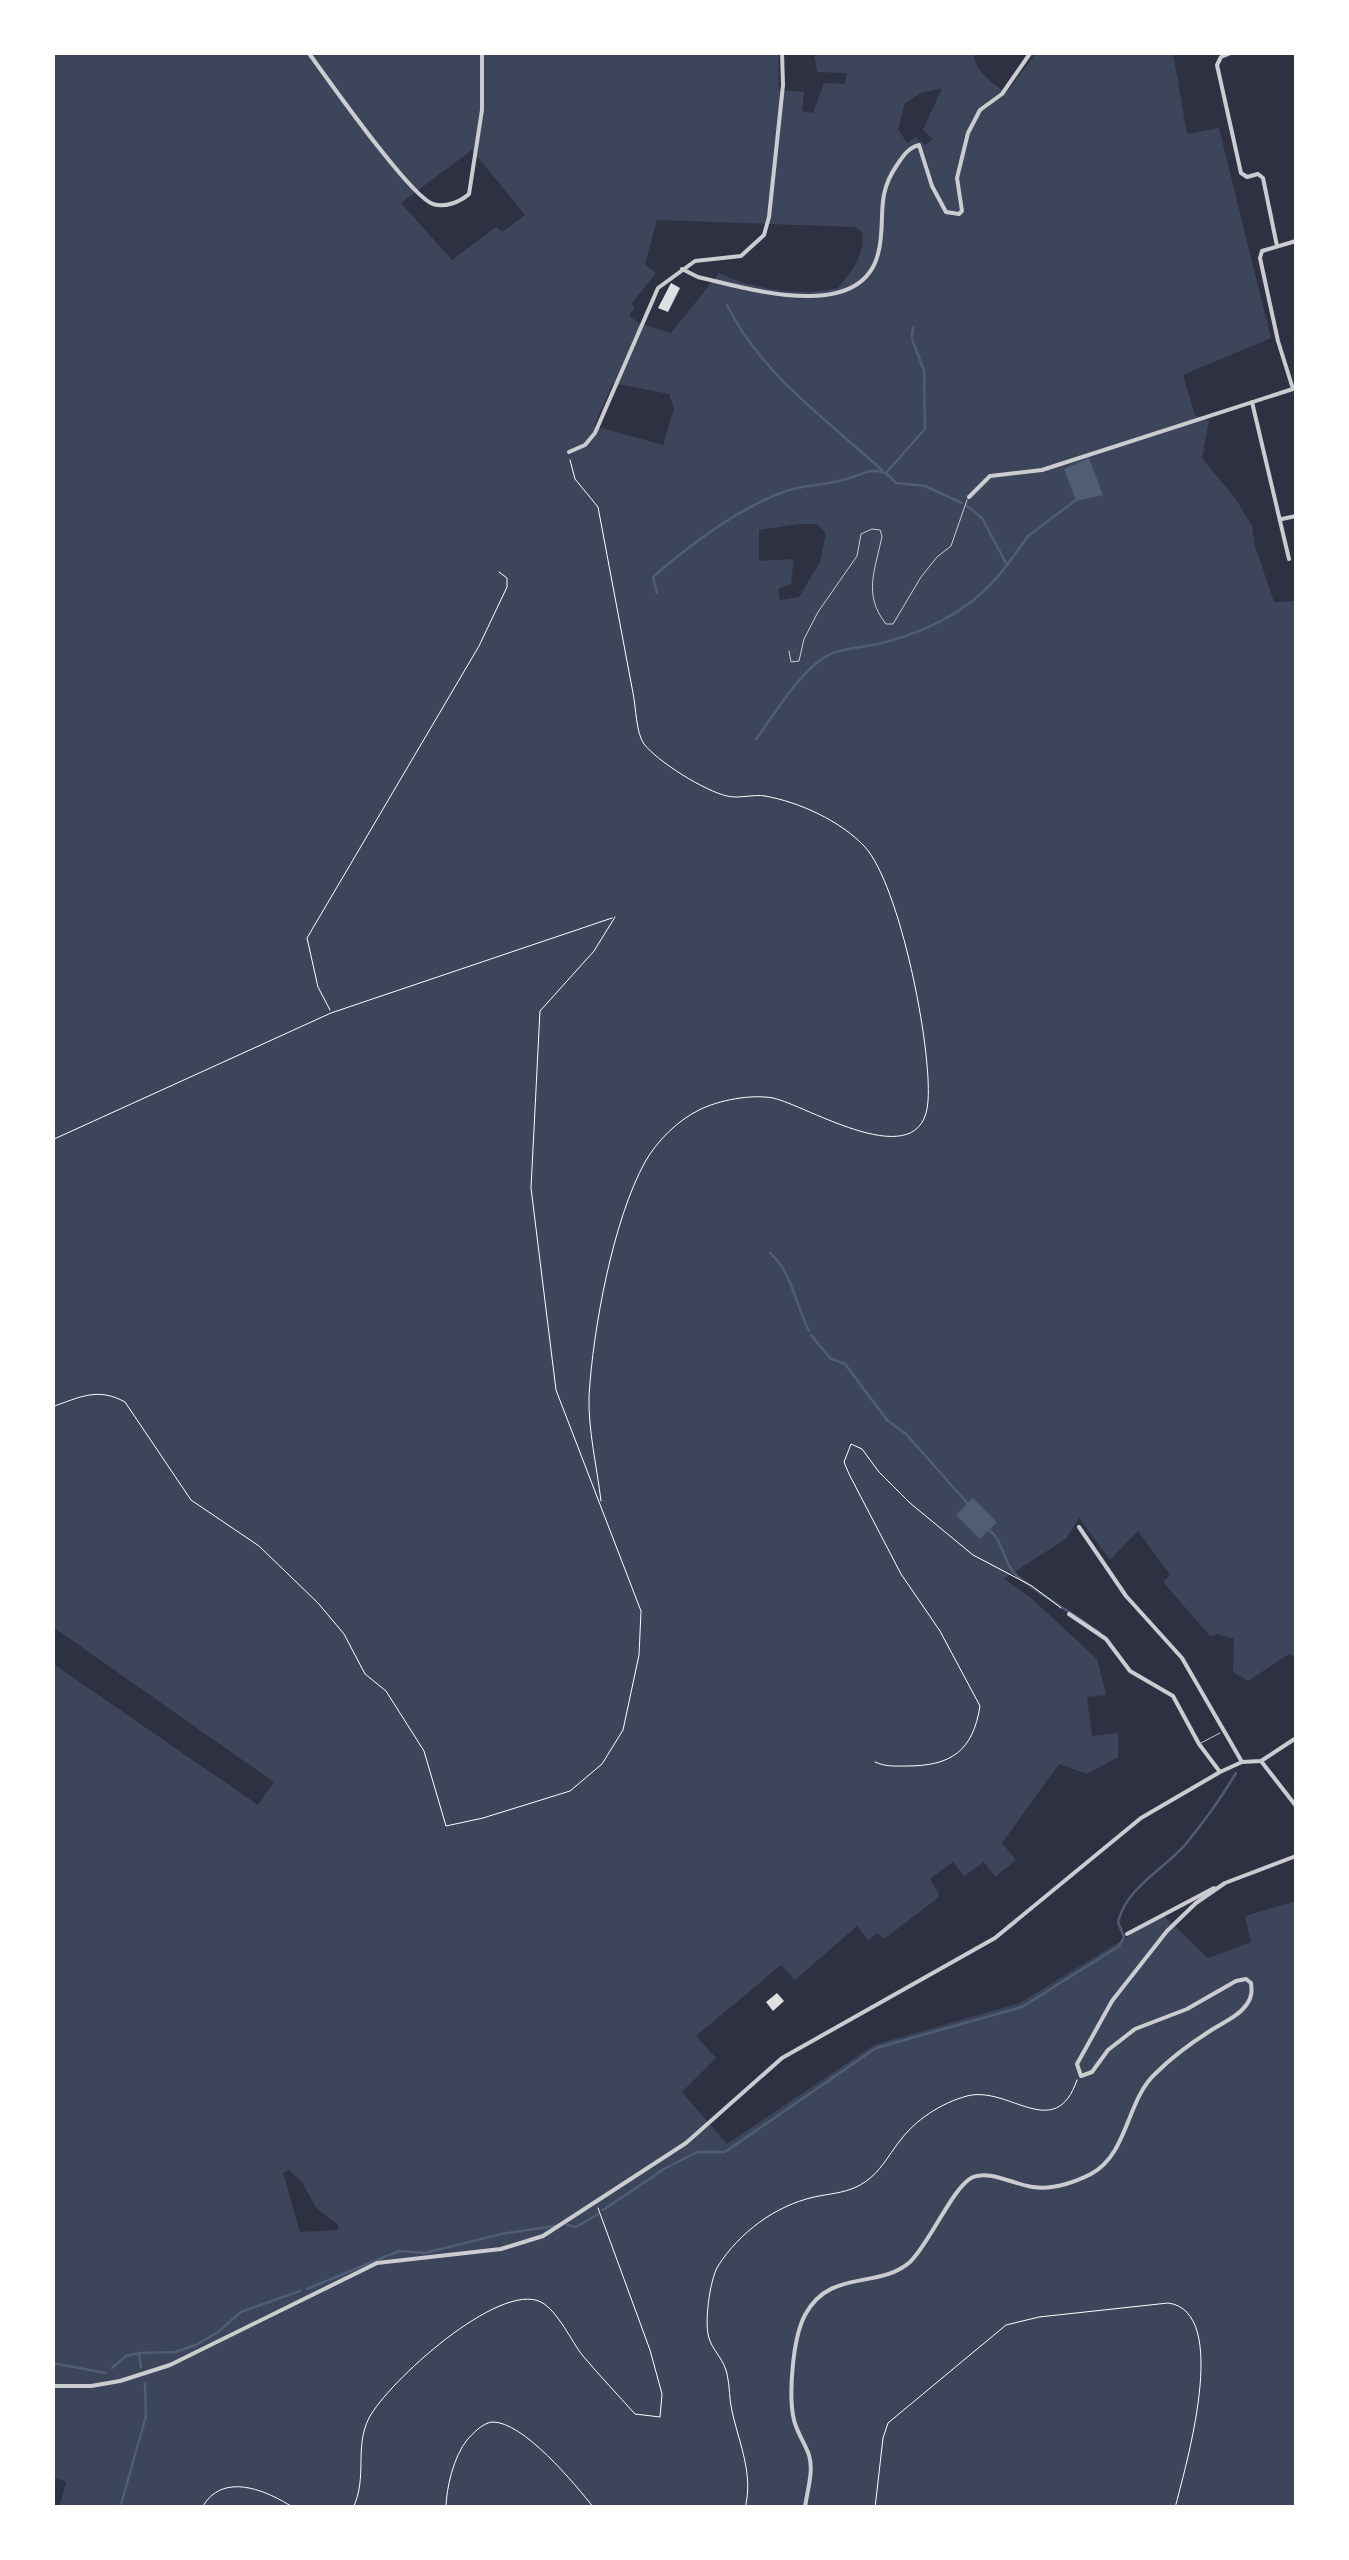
<svg xmlns="http://www.w3.org/2000/svg" width="1349" height="2560" viewBox="0 0 1349 2560" font-family="Jost,sans-serif">
<style>
.green{fill:#3c4559;fill-rule:evenodd}
.water{fill:#4f5d75}
.lines{fill:none;stroke-linecap:round;stroke-linejoin:round}
.stream{stroke:#4f5d75;stroke-width:2.5}
.building{fill:#e0e0e3}
.path{stroke:#fff;stroke-width:1}
.service{stroke:#caccd0;stroke-width:1}
.minor{stroke:#caccd0;stroke-width:4}
.tertiary{stroke:#caccd0;stroke-width:4}
</style>
<rect width="100%" height="100%" fill="#2d3142"/>
<path class="green" d="M53,53H778L779,90L804,92L802,111L813,113L824,83L845,84L847,73L817,72L814,53H974C974,71 993,83 1006,93L1036,53H1173L1187,134L1219,128L1271,338L1183,375L1195,415L1209,421L1202,458L1235,498L1252,526L1255,546L1274,602L1294,601L1296,610V1657L1289,1654L1248,1681L1233,1672L1234,1639L1218,1634L1210,1636L1163,1582L1170,1575L1138,1531L1110,1560L1079,1518L1067,1538L1004,1579L1031,1598L1097,1659L1106,1695L1087,1697L1092,1736L1118,1733V1757L1087,1774L1059,1764L1002,1843L1016,1860L995,1877L984,1862L964,1876L953,1862L930,1879L939,1894L938,1898L884,1939L878,1933L868,1940L857,1926L795,1980L781,1965L696,2036L716,2058L682,2092L727,2144L874,2045L1020,2003L1163,1915L1208,1958L1251,1942L1245,1916L1296,1901V2507H59L66,2482L52,2476V1663L258,1805L274,1782L53,1627ZM942,88L923,130L933,139L925,145L916,137L907,143L898,129L905,103L921,93ZM472,150L525,215L502,232L496,227L452,260L401,203ZM657,220L855,227L862,232C866,254 851,272 838,288C802,297 753,289 719,273L671,333L639,323L629,316L634,308L632,303L656,273L645,264ZM613,383L669,394L674,408L663,445L594,426ZM799,524H817L826,534L820,562L799,597L780,600L778,589L791,584L794,559L759,561V530ZM289,2170L302,2182L316,2208L338,2225V2230L300,2232L283,2173Z"/>
<path class="water" d="M1089,458L1103,495L1076,501L1064,469Z
M973,1498L997,1522L980,1539L956,1515Z"/>
<g class="lines">
<path class="stream" d="M727,305C761,374 827,420 882,470
M912,336L913,328
M912,339L923,368
M924,370L925,429L886,473L896,483L925,486L962,503
M967,506L982,518L1007,565L1028,536L1076,500
M657,593L653,577C692,543 739,507 789,490C807,485 825,485 843,480C860,476 869,467 886,473
M756,739C775,714 803,665 833,653C849,647 869,647 886,642C935,629 978,605 1007,565
M770,1253C792,1272 796,1306 809,1331
M811,1335L830,1358L845,1364L887,1420L906,1434L968,1504
M989,1530C1005,1542 1003,1565 1018,1577C1044,1597 1074,1614 1100,1633
M603,2210L664,2169L697,2152H725L876,2048L1022,2007L1119,1946L1124,1937L1118,1922C1126,1888 1163,1870 1185,1845C1204,1822 1221,1798 1236,1773
M567,2225L576,2227L598,2214
M307,2289L399,2251L425,2253L501,2234L555,2226
M139,2354L141,2367
M52,2363L106,2373
M112,2368L126,2356L139,2353L175,2352L196,2345L218,2332L241,2312L300,2291
M120,2508L146,2416L145,2384"/>
</g>
<path class="building" d="M671,283L680,288L668,312L658,308Z
M777,1993L784,2001L773,2011L766,2002Z"/>
<g class="lines">
<path class="path" d="M570,460L575,479L598,507C610,569 621,631 633,693C636,707 636,733 644,744C658,762 705,791 727,796C739,799 753,794 765,796C799,802 841,821 865,847C900,886 932,1047 928,1101C923,1179 806,1105 773,1098C751,1094 719,1100 699,1110C677,1121 657,1141 645,1162C613,1220 593,1329 589,1396C588,1430 597,1467 601,1501
M330,1010L318,987L307,938L479,646L507,587V578L499,572
M52,1140L331,1013L612,918
M52,1407C80,1397 98,1387 125,1402L191,1500L259,1546L318,1603L344,1634L365,1674L386,1691L424,1751L446,1826L483,1818L570,1791L602,1764L623,1730L639,1655L641,1611L556,1390L531,1188L540,1011L594,951L615,917
M875,1762C886,1767 895,1766 907,1766C951,1766 973,1751 980,1706L940,1631L901,1574L849,1474L844,1462L851,1444L862,1449L879,1472L910,1503L973,1555L1032,1586L1061,1608
M202,2508C222,2470 268,2491 294,2508
M353,2508C368,2477 354,2447 369,2418C388,2382 499,2281 541,2302C558,2311 571,2341 583,2356C600,2376 618,2395 635,2414L660,2417L662,2394L650,2350L598,2208
M446,2508C446,2488 454,2456 467,2440C473,2433 483,2423 492,2422C523,2421 575,2484 594,2508
M745,2508C754,2475 739,2443 732,2411C729,2399 730,2386 727,2374C724,2360 715,2353 710,2341C703,2326 710,2279 718,2266C740,2232 775,2206 814,2197C833,2193 849,2193 865,2182C881,2171 888,2156 899,2142C915,2120 941,2103 967,2096C1009,2085 1055,2144 1077,2080
M875,2508L883,2438L888,2423L1006,2325L1039,2317L1168,2303C1232,2311 1185,2468 1175,2508
M1027,2508H1030"/>
<path class="service" d="M789,651L791,662L799,661L804,639L818,612L857,556L861,534L872,529L880,530L882,536C876,568 862,594 886,624H893L921,577L937,557L951,546L967,500
M1199,1744L1220,1733"/>
<path class="minor" d="M308,52C327,78 410,197 433,204C445,208 460,202 469,194L482,110V52
M1233,52L1221,57L1217,65L1241,173L1247,177L1258,174L1263,178L1277,246
M1296,52V55
M682,269L698,277C746,288 860,324 878,254C887,220 874,198 897,165C903,156 908,148 919,145L932,186L946,212L959,214L962,211L957,178L968,133L980,110L1002,94L1031,52
M1293,389L1278,341L1260,258L1262,251L1296,241
M1252,402L1289,559
M569,452L585,445L595,433L658,288L695,261L741,256L764,235L769,217L783,85L782,52
M969,497L990,476L1042,470L1296,388
M1282,519L1296,516
M1079,1527L1126,1596L1182,1658L1242,1762
M1069,1614L1106,1639L1130,1671L1173,1696L1199,1744L1220,1772
M1261,1761L1296,1806
M1127,1934L1214,1888"/>
<path class="tertiary" d="M52,2386H91L120,2381L170,2365L377,2263L501,2249L543,2236L686,2143L782,2058L995,1938L1141,1818L1220,1772L1242,1762L1261,1761L1296,1738
M805,2508C807,2490 814,2472 809,2455C805,2443 797,2433 794,2420C788,2395 793,2337 805,2315C830,2268 878,2290 910,2262C930,2243 953,2186 973,2177C991,2170 1015,2185 1033,2187C1053,2190 1073,2183 1091,2174C1129,2153 1126,2100 1156,2073C1172,2057 1191,2043 1210,2031C1222,2023 1238,2017 1247,2004C1252,1997 1252,1991 1251,1983L1246,1979L1236,1981L1187,2009L1135,2029L1108,2050L1092,2072L1081,2076L1077,2064L1112,2001L1167,1931L1196,1903L1225,1883L1296,1856"/>
</g>
<rect width="1349" height="2560" fill="none" stroke="#ffffff" stroke-width="110"/>
</svg>
